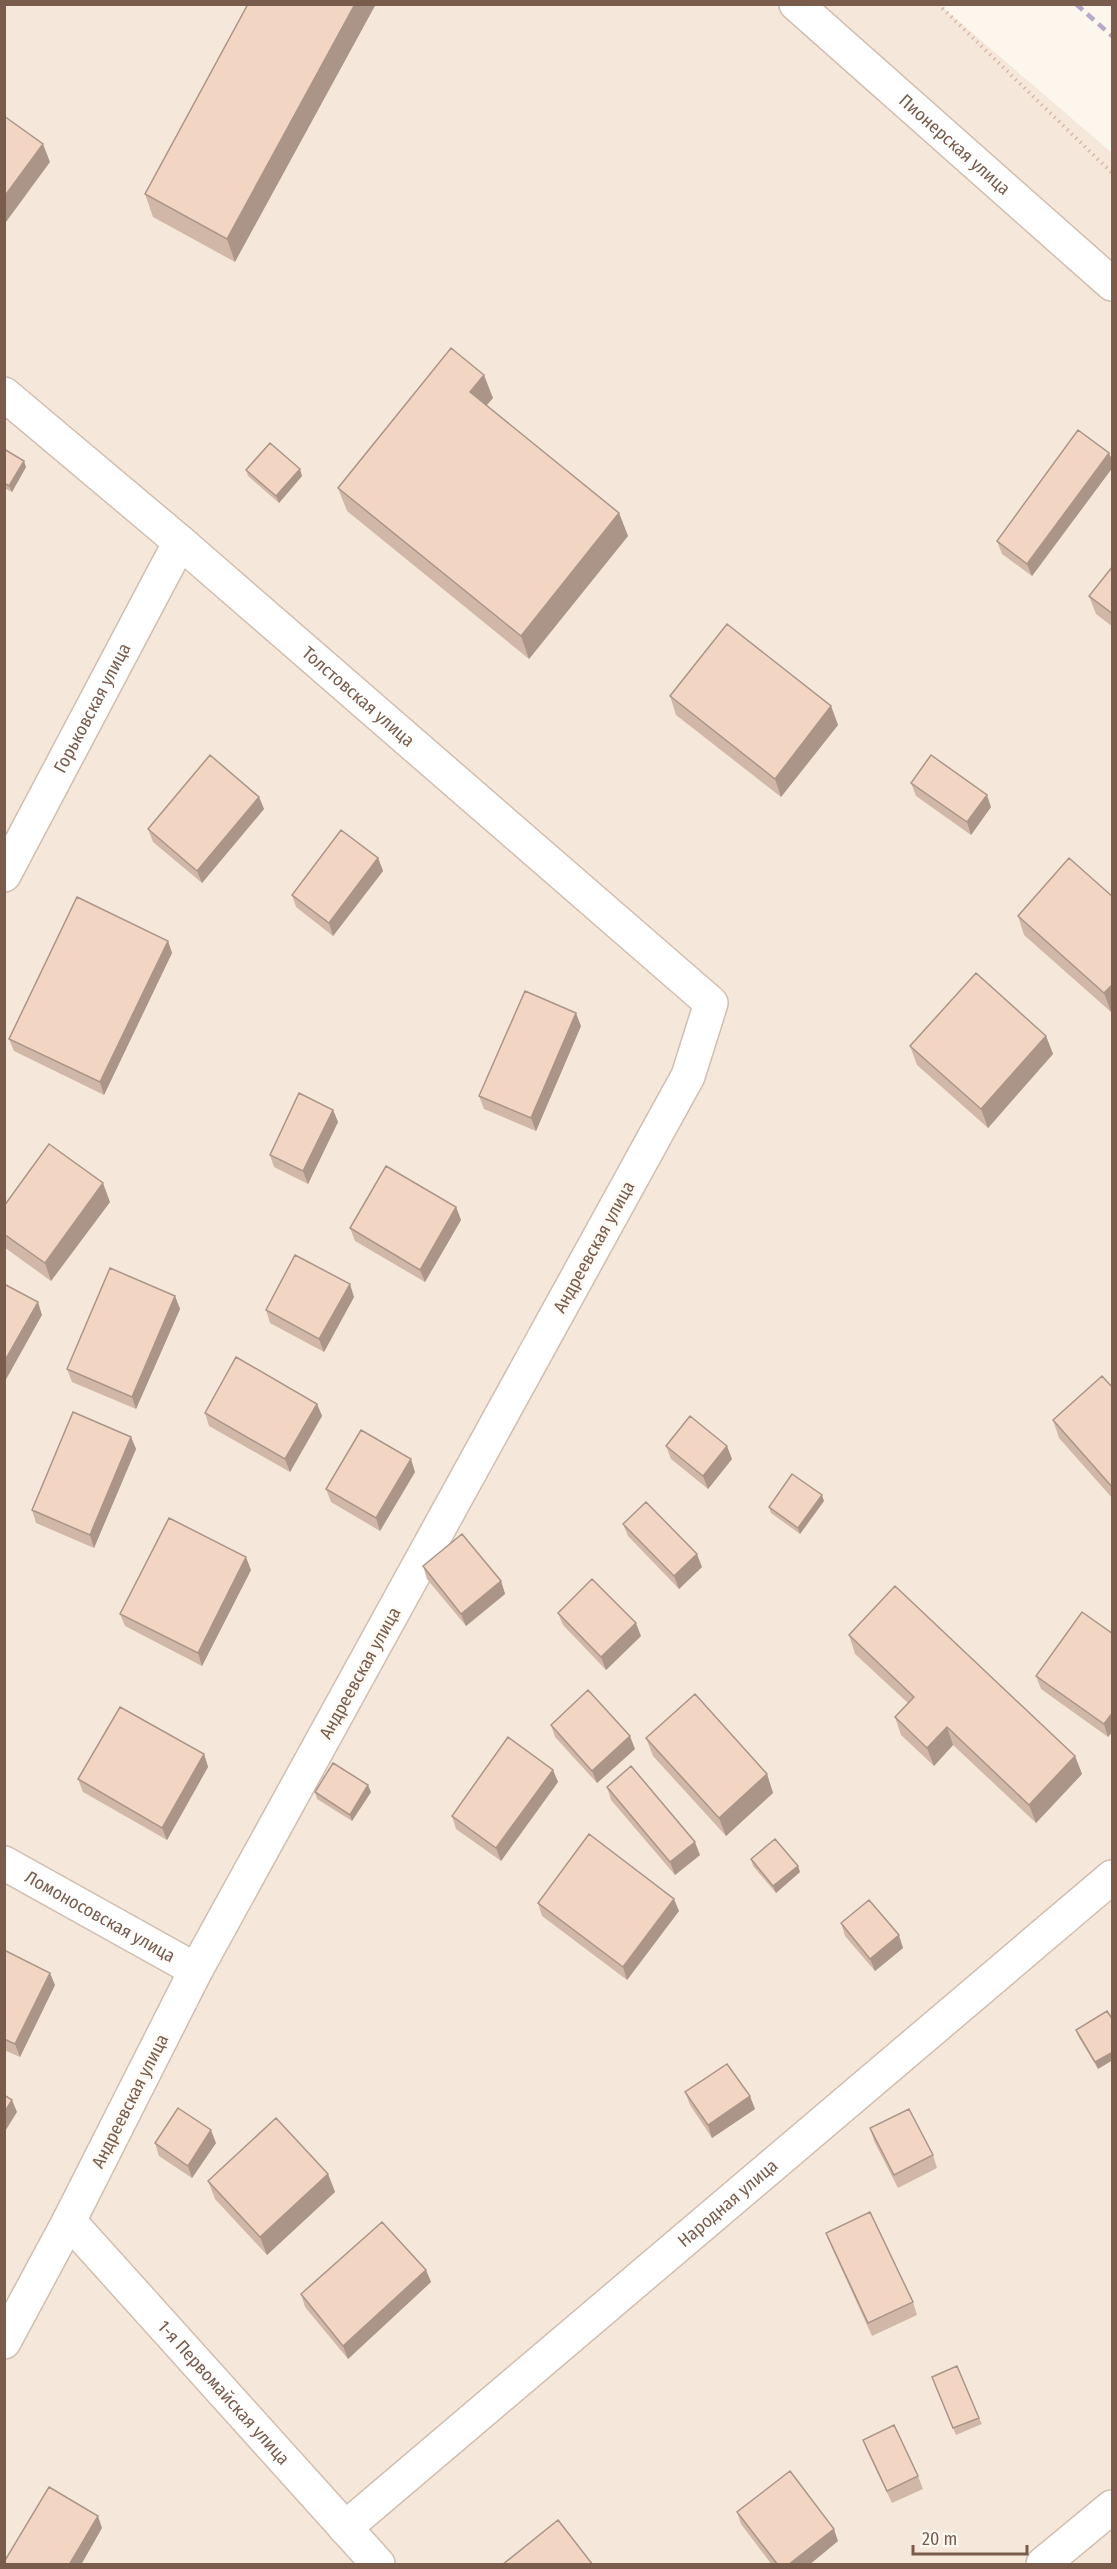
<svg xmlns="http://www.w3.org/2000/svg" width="1117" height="2569" viewBox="0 0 1117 2569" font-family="'Fira Sans Condensed',sans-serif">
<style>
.residential{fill:#f5e8da}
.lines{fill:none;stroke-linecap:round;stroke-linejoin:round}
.minor-casing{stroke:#d1beb0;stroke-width:36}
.path{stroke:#d9b8a5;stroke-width:4;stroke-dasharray:1.5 4.5;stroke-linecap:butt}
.minor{stroke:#fff;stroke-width:33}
.rail{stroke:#b9a8c9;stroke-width:4.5;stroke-dasharray:9 6;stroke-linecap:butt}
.wall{fill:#d1b7a8}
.shaded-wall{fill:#aa9588}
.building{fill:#f3d5c3;stroke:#aa9588;stroke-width:1.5}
.labels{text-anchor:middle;stroke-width:5;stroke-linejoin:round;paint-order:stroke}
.street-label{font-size:18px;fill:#7a5c4d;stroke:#fffaf3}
</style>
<rect width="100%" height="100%" fill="#fdf6ec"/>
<path class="residential" d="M5,5H940L1112,153V2564H5Z"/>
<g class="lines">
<g class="minor-casing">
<g id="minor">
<path id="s1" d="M796,4L1112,284"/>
<path id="s2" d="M4,394L180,542L711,1003L688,1076L196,1970L69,2221L4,2342"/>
<path id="s3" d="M4,875L180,542"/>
<path id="s4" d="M4,1863L196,1970"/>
<path id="s5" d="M69,2221L378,2564"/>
<path id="s6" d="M345,2528L1112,1877"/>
<path d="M1043,2564L1112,2507"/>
</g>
</g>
<path class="path" d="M938,4L1112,173"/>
<use href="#minor" class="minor"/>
<path class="rail" d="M1076,4L1112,36"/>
</g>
<path class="wall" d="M248,4L235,262L153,217L145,194Z
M493,398L486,406L619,513L628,536L529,659L347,511L338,488Z
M4,449L26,467L12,492L4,488Z
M1109,453L1113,463V467L1032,576L1002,554L997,541Z
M246,470L302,476L279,503L248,476Z
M1113,566V627L1096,614L1089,596Z
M670,696L831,706L838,725L781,797L676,715Z
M911,783L991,807L971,835L916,796Z
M259,797L264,809L202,883L153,842L148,829Z
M378,858L383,871L333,936L296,907L292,895Z
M1113,897V1010L1111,1012L1024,935L1018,916Z
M168,941L172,953L104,1095L14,1051L9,1039Z
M581,1026L536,1131L484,1109L479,1096Z
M1046,1036L1053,1054L988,1128L917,1065L910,1046Z
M333,1110L338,1122L308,1184L274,1167L270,1155Z
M110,1202L51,1281L4,1247V1206Z
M456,1207L461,1220L425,1282L355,1241L350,1228Z
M175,1296L180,1309L136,1409L72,1382L67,1369Z
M354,1297L324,1352L270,1323L266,1310Z
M1113,1388V1499L1059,1438L1053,1420Z
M317,1404L322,1416L290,1472L209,1426L205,1413Z
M131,1437L136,1449L94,1548L36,1523L32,1510Z
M666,1446L732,1459L708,1489L671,1459Z
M415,1472L380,1531L331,1502L326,1489Z
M824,1501L800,1534L771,1513L769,1507Z
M623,1524L702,1567L679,1589L628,1536Z
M423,1566L501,1581L505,1594L466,1626L427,1579Z
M251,1570L202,1666L125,1626L120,1614Z
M558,1613L641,1636L606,1670L563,1625Z
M1113,1634V1731L1108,1737L1041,1689L1036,1676Z
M849,1635L1075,1756L1082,1774L1036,1823L953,1745L934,1766L901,1735L895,1717L908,1703L855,1654Z
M551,1725L635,1749L597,1783L555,1737Z
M646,1738L767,1774L773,1793L726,1836L653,1756Z
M204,1754L208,1767L167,1840L83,1792L78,1779Z
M553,1770L558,1782L501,1861L456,1829L452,1816Z
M607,1787L700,1855L675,1875L611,1800Z
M315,1792H371L352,1821L317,1799Z
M751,1859L798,1866L800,1872L776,1893L753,1866Z
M538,1903L679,1911L627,1980L542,1916Z
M841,1923L903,1948L875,1971L845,1936Z
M4,1950L55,1985L20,2057L4,2050Z
M1107,2011L1098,2069L1078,2036L1076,2030Z
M685,2092L755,2109L712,2138L690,2105Z
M870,2128L933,2155L937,2168L898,2188L874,2141Z
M155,2143H216L192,2178L159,2156Z
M328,2174L335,2192L267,2255L215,2199L208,2181Z
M826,2233L913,2302L917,2315L872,2336L831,2246Z
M426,2270L431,2282L348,2359L305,2307L301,2294Z
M934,2383L979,2418L982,2424L956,2435Z
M863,2440L918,2476L923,2489L892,2503L868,2453Z
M737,2512L838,2541L809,2565H772L741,2524Z"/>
<path class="shaded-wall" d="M355,4H376L235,262L227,239Z
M43,144L50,162L6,222L4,217V197Z
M484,375L493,398L478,415L470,392Z
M1109,453L1113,463V467L1032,576L1027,564Z
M24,461L26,467L12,492L9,486Z
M300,469L302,476L279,503L276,496Z
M619,513L628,536L529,659L521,636Z
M831,706L838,725L781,797L775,779Z
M987,795L991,807L971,835L967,822Z
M259,797L264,809L202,883L197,871Z
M378,858L383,871L333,936L329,923Z
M168,941L172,953L104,1095L100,1082Z
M1113,984V1010L1111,1012L1104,993Z
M576,1013L581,1026L536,1131L531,1118Z
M1046,1036L1053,1054L988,1128L981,1109Z
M333,1110L338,1122L308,1184L303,1171Z
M103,1183L110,1202L51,1281L45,1263Z
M456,1207L461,1220L425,1282L420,1270Z
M350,1284L354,1297L324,1352L319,1339Z
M175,1296L180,1309L136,1409L132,1397Z
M38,1302L42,1315L4,1383V1362Z
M317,1404L322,1416L290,1472L285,1459Z
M131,1437L136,1449L94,1548L90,1535Z
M727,1446L732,1459L708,1489L703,1476Z
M411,1459L415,1472L380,1531L376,1518Z
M822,1495L824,1501L800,1534L798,1528Z
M697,1554L702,1567L679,1589L674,1576Z
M246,1557L251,1570L202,1666L198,1653Z
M501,1581L505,1594L466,1626L461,1614Z
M636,1623L641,1636L606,1670L601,1657Z
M1113,1712V1731L1108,1737L1104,1724Z
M947,1727L953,1745L934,1766L927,1748Z
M630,1736L635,1749L597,1783L592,1771Z
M204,1754L208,1767L167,1840L162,1828Z
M1075,1756L1082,1774L1036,1823L1029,1805Z
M553,1770L558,1782L501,1861L496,1848Z
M767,1774L773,1793L726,1836L719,1818Z
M368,1785L371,1792L352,1821L350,1815Z
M695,1842L700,1855L675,1875L670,1862Z
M798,1866L800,1872L776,1893L773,1886Z
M674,1899L679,1911L627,1980L623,1967Z
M899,1935L903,1948L875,1971L870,1959Z
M50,1973L55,1985L20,2057L15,2044Z
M1113,2052V2060L1098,2069L1095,2062Z
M750,2096L755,2109L712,2138L708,2125Z
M12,2100L17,2112L4,2133V2113Z
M211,2130L216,2143L192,2178L188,2166Z
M328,2174L335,2192L267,2255L260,2237Z
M426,2270L431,2282L348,2359L343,2346Z
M98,2516L102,2528L81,2565H69Z
M834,2529L838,2541L809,2565H788Z"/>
<path class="building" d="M248,4H355L227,239L145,194Z
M4,116L43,144L4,197Z
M451,348L484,375L470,392L619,513L521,636L338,488Z
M1078,430L1109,453L1027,564L997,541Z
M270,443L300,469L276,496L246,470Z
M4,449L24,461L9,486L4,483Z
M1113,566V614L1089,596Z
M727,624L831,706L775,779L670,696Z
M210,755L259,797L197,871L148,829Z
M931,755L987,795L967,822L911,783Z
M341,830L378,858L329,923L292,895Z
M1069,858L1113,897V984L1104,993L1018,916Z
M77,897L168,941L100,1082L9,1039Z
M976,973L1046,1036L981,1109L910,1046Z
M525,991L576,1013L531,1118L479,1096Z
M299,1093L333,1110L303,1171L270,1155Z
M49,1144L103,1183L45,1263L4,1234V1206Z
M386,1166L456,1207L420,1270L350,1228Z
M295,1255L350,1284L319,1339L266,1310Z
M110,1268L175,1296L132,1397L67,1369Z
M4,1284L38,1302L4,1362Z
M236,1357L317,1404L285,1459L205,1413Z
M1102,1376L1113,1388V1488L1053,1420Z
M73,1412L131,1437L90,1535L32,1510Z
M690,1416L727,1446L703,1476L666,1446Z
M361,1430L411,1459L376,1518L326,1489Z
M792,1474L822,1495L798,1528L769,1507Z
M646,1502L697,1554L674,1576L623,1524Z
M169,1518L246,1557L198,1653L120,1614Z
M462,1534L501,1581L461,1614L423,1566Z
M592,1579L636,1623L601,1657L558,1613Z
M895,1586L1075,1756L1029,1805L947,1727L927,1748L895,1717L914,1697L849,1635Z
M1082,1612L1113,1634V1712L1104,1724L1036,1676Z
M588,1690L630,1736L592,1771L551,1725Z
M695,1694L767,1774L719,1818L646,1738Z
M120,1707L204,1754L162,1828L78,1779Z
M508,1737L553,1770L496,1848L452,1816Z
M333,1763L368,1785L350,1815L315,1792Z
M631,1766L695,1842L670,1862L607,1787Z
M589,1834L674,1899L623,1967L538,1903Z
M775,1839L798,1866L773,1886L751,1859Z
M869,1900L899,1935L870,1959L841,1923Z
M4,1950L50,1973L15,2044L4,2039Z
M1107,2011L1113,2020V2052L1095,2062L1076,2030Z
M727,2064L750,2096L708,2125L685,2092Z
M4,2095L12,2100L4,2113Z
M178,2108L211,2130L188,2166L155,2143Z
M909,2109L933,2155L894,2175L870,2128Z
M276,2118L328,2174L260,2237L208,2181Z
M870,2212L913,2302L868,2323L826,2233Z
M382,2222L426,2270L343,2346L301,2294Z
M957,2366L979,2418L953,2428L932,2377Z
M894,2425L918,2476L887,2491L863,2440Z
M790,2471L834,2529L788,2565H778L737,2512Z
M49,2487L98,2516L69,2565H4V2562Z
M558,2520L593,2565H502Z"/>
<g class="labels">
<g class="street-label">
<text dy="6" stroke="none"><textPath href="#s1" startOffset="212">Пионерская улица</textPath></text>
<text dy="6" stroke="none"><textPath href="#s2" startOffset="466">Толстовская улица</textPath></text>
<text dy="6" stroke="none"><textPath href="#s3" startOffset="189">Горьковская улица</textPath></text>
<text transform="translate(594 1247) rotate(-61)" y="6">Андреевская улица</text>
<text transform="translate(360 1673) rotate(-61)" y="6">Андреевская улица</text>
<text dy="6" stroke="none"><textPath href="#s4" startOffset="110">Ломоносовская улица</textPath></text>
<text transform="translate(130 2101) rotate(-63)" y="6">Андреевская улица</text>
<text dy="6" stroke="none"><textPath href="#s6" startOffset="502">Народная улица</textPath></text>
<text dy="6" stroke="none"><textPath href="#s5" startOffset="231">1-я Первомайская улица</textPath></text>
</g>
</g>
<rect width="1117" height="2569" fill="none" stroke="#7a5c4d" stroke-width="12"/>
<path d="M913 2545v9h114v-9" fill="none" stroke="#7a5c4d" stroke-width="3"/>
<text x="922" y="2545" font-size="18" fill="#7a5c4d" stroke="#fffaf3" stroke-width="4.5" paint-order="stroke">20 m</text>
</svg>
